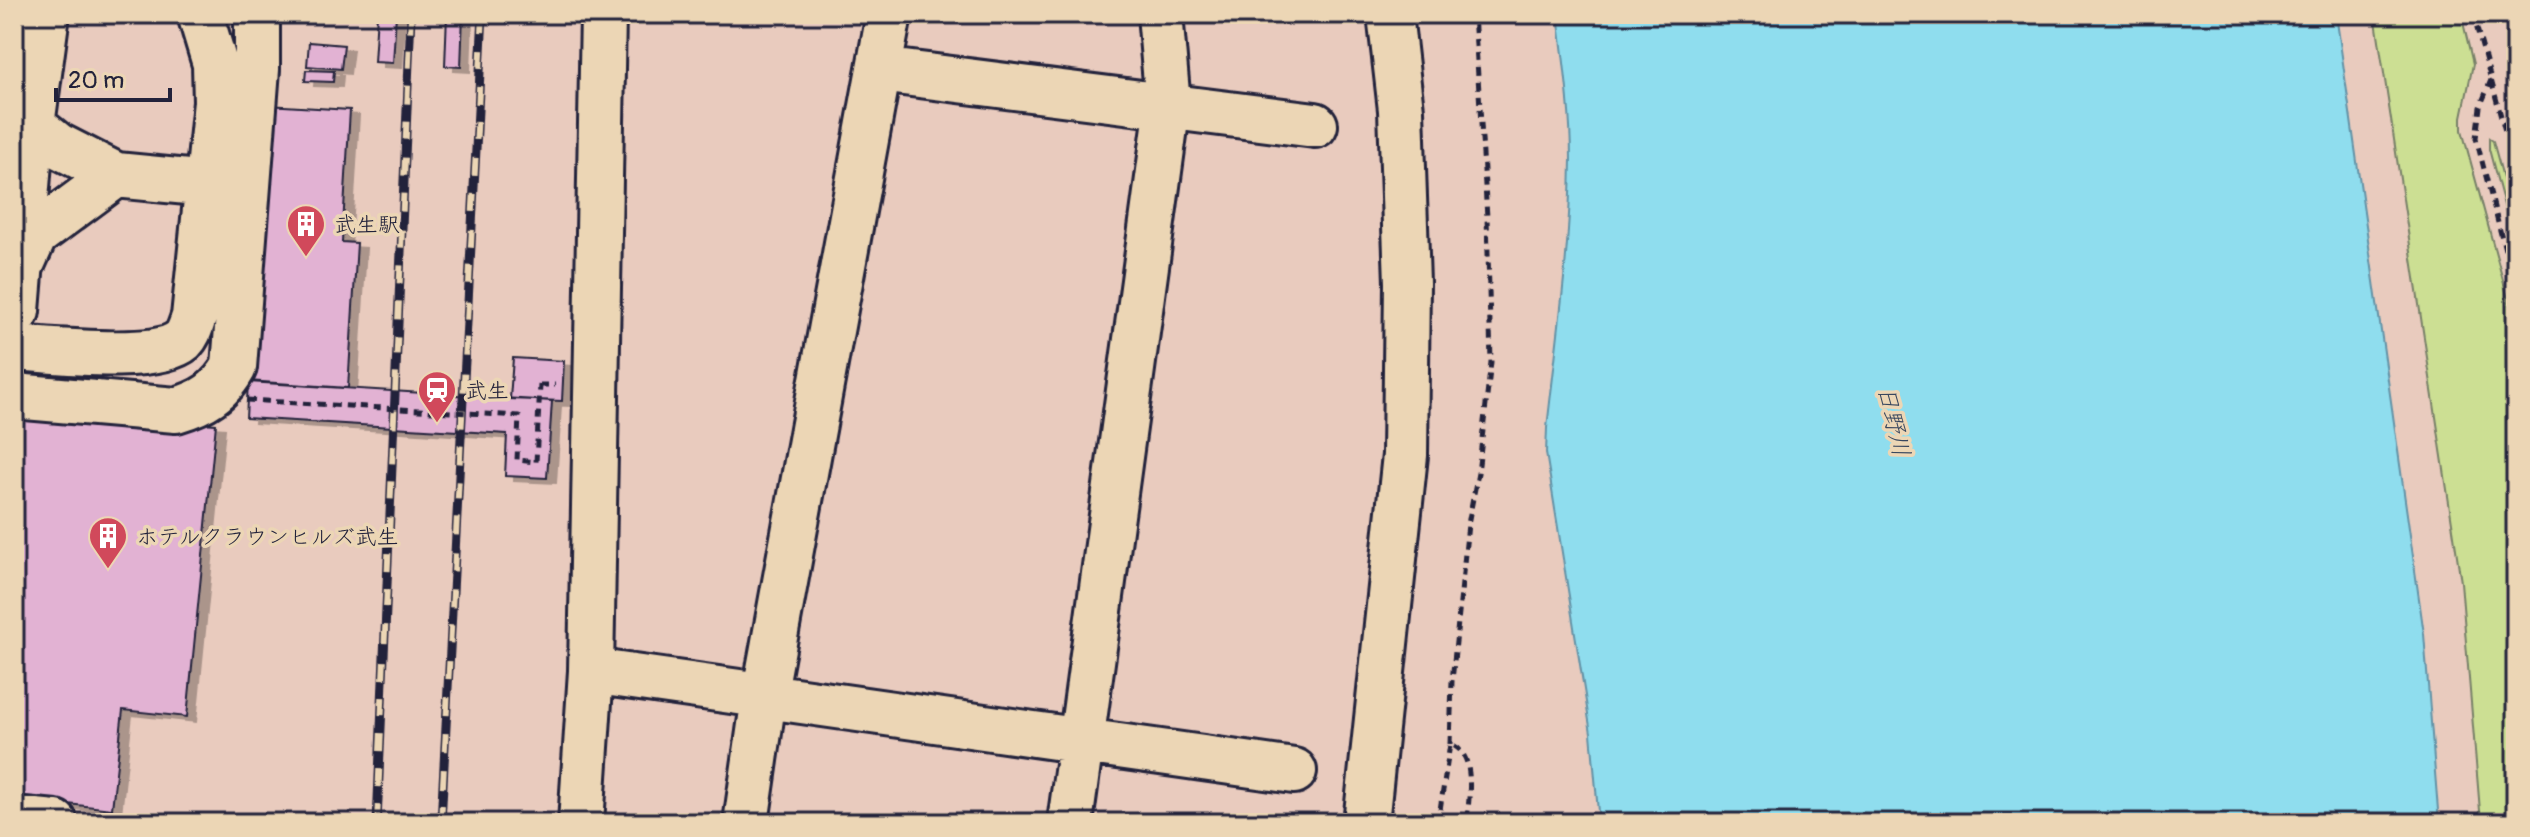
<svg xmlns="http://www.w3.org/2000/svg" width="2530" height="837" viewBox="0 0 2530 837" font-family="Pangolin,'Klee One',sans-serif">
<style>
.green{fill:#ccdf93;stroke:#778067;stroke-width:2}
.water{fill:#8fddee;stroke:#6392a6;stroke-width:2}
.building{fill:#e2b2d3;stroke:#22223b;stroke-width:2;filter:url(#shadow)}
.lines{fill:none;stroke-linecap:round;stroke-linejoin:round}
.minor-casing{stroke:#22223b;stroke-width:50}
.path{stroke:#22223b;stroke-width:5;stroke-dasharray:8 6;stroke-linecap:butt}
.minor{stroke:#ecd6b5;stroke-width:44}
.rail-casing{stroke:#22223b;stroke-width:9}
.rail{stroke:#ecd6b5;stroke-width:6;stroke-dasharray:18;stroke-linecap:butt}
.path-bridge{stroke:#22223b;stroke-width:5;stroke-dasharray:8 6;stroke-linecap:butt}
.labels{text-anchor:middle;stroke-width:7;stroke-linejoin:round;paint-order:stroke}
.poi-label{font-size:22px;fill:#22223b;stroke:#ecd6b5;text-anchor:start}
.water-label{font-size:24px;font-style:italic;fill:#38475f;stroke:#ecd6b5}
</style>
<defs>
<filter id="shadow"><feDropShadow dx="9" dy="5" stdDeviation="0" flood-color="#0004"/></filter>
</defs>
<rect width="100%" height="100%" fill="#e9cbbe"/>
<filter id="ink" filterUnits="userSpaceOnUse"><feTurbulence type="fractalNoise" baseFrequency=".0125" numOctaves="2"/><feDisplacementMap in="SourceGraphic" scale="16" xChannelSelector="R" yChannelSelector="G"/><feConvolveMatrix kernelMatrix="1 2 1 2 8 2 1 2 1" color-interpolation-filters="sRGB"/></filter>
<g filter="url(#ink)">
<path class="green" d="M2375,14H2461L2473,64L2462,117V130L2516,328V823H2481L2461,582Z
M2489,138L2493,141L2516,225V250L2489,149Z"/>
<path class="water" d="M1558,14H2336L2424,634L2439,823H1599L1591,733L1546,453L1547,428C1557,339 1570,250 1571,160C1571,111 1564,63 1558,14Z"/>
<path class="building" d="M377,14H396L393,63L374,62Z
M447,14H463L461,67L445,66Z
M309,42L344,45L341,69L307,66Z
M306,70L334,71L333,82L305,81Z
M267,105L350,110L342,242L357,243L348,388L248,381L252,329L214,326L218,272Z
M513,358L564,361L562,401L510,399Z
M248,382L552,401L547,478L505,476L507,434L246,418Z
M35,411L216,424L187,717L123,710L112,809L14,798V431Z"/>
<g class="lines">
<g class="minor-casing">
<path id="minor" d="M880,70L1315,125
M32,125L57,145L116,175L239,187
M22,264L35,235L116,175
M17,311L32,125L47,14
M14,348C50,350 157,363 183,340C189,334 191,325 194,317L216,102L215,64L200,14
M14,396L176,410C203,402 220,392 234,367L257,69V14
M591,671L1294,771
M14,819L55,823
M581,823L591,671L603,14
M746,823L764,697L889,14
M1070,823L1168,105L1160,14
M1366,823L1405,455L1407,283L1401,110L1390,14"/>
</g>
<path class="path" d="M2473,14L2516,171
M2491,80L2480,107L2476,138L2516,292
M540,385H555
M1450,744L1452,681L1468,524L1478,473L1491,362L1487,217L1474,14
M1438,823L1450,744C1478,753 1468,800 1467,823"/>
<use href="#minor" class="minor"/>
<g class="rail-casing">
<path id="rail" d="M377,823L411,14
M441,823L483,14"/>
</g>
<use href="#rail" class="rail"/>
<path class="path-bridge" d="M247,400L519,416L517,460L536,462L540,385"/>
</g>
</g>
<defs>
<g id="building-pin" transform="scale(2)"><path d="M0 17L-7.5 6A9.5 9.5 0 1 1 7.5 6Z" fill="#d1495b" stroke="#ecd6b5"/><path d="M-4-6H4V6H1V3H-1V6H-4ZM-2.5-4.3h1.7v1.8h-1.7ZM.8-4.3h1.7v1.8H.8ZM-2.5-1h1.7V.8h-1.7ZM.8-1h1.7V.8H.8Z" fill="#fff"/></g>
<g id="station-pin" transform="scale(2)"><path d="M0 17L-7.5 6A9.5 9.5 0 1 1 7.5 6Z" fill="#d1495b" stroke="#ecd6b5"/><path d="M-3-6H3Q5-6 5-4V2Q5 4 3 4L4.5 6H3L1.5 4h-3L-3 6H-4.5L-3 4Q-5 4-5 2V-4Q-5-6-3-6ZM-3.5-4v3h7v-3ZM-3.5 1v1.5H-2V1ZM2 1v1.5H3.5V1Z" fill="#fff"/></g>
</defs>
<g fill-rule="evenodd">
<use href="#building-pin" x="306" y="224"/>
<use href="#station-pin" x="437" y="390"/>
<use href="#building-pin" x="108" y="536"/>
</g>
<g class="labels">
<g class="poi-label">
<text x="334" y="232">武生駅</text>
<text x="465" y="398">武生</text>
<text x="136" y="544">ホテルクラウンヒルズ武生</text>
</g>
<g class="water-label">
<text transform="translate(1894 421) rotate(77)" y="8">日野川</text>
</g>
</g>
<rect width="2530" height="837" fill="none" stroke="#ecd6b5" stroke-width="48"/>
<rect x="24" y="24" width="2482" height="789" fill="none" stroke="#22223b" stroke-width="3" filter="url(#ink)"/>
<path d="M56 88v12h114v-12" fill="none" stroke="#22223b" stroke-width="4"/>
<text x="68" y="88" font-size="24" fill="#22223b" stroke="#ecd6b5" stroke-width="6" paint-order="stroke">20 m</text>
</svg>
